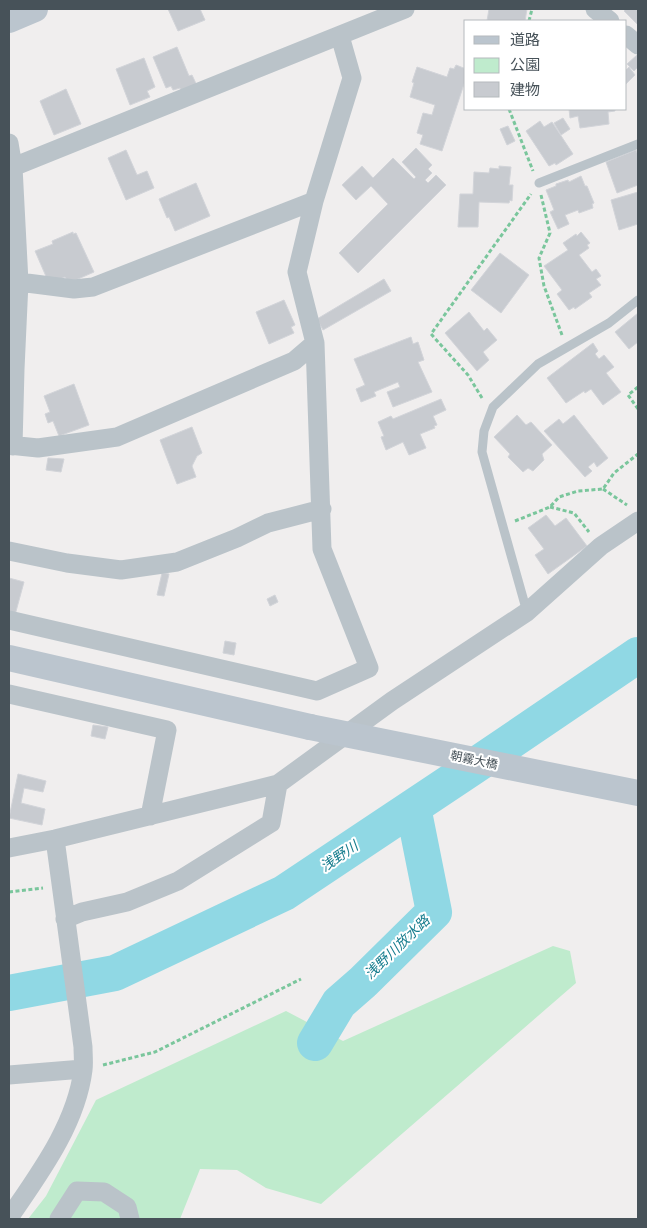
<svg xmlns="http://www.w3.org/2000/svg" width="647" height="1228" viewBox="0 0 647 1228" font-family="Overpass,'Noto Sans JP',sans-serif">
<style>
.green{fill:#bfebcd}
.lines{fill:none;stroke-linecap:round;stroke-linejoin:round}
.river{stroke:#90d8e4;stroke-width:36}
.building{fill:#c8cbd0;stroke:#d2d4d9}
.path{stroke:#7ac69c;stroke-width:3;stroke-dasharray:4 2.5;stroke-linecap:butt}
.lane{stroke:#bac3c9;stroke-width:9}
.street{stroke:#bac3c9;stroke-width:19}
.secondary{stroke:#bbc5ce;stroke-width:26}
.secondary-bridge{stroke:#bbc5ce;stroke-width:26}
.labels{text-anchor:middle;stroke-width:4;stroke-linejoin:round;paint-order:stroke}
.street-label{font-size:12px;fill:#475259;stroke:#fff}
.water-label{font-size:14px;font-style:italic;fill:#177d8e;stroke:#fff}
</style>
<rect width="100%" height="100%" fill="#f0eeee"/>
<path class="green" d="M553,946L570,951L576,983L321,1204L266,1188L237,1170L200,1169L180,1219H28L46,1196L96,1100L286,1011L343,1041Z"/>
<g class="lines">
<path class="river" d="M9,993L115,973L284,893L473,767L638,655
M315,1043L339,1003L363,982L434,912L413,807"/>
</g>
<path class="building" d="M168,9H200L205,20L178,31Z
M489,9H527L525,21H487Z
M626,9H638V25L624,11Z
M177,47L189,76L192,75L199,90L183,97L180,88L173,90L171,86L166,88L153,57Z
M637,55L638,67L634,71L627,64Z
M144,58L155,87L147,91L150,97L130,105L116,69Z
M456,65L466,69V78L442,151L420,144L423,135L417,133L423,113L432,115L435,105L410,97L414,83L412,82L417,67L447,77L450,68L454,69Z
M629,67L635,75L626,84V70Z
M66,89L81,124L54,135L40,101Z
M569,109H615V111L608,112L609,124L580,128L578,116L570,118Z
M563,118L570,129L561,135L554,123Z
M540,121L544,127L552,122L573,154L556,165L555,163L549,166L526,131Z
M508,126L515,141L507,145L500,129Z
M416,148L432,165L428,169L432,173L425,180L428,183L436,175L446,185L358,273L339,253L388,204L371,186L356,200L342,185L362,166L373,178L393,158L414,179L416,177L402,162Z
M126,150L137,175L147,171L154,188L126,200L108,158Z
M636,150L638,155V185L617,193L606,162Z
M499,166L511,167L509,185H513L512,201L510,200L509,203L479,202L478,227H458L460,194H473L474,172L489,173L490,168L499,169Z
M581,176L585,186H587L594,203L592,204L593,208L579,213L578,210L565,215L569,224L558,229L550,212L554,210L546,190L556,186V184L568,180L569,182Z
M196,183L210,216L175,231L169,217L167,218L159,199Z
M638,192V224L619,230L611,200Z
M73,232V234L76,233L94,272L69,283L65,277L53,282L48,281L35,251L53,244L52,241Z
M581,232L590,243L587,245L589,248L579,255L592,272L596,269L601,276L596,279L601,285L589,293L592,297L575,309L574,307L569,310L557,294L562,290L544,266L568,250L563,243L576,234L577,236Z
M500,253L529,275L501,313L471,290Z
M384,279L391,291L323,330L317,319Z
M284,300L295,325L291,327L294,333L269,344L256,312Z
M469,312L484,331L487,328L497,340L483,352L489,360L477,371L445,333Z
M638,313V342L629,349L615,332Z
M411,337L413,344L418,342L424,360L418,362L432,392L393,407L387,392L400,387L398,382L374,392L376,396L361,402L356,389L365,385L354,359Z
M593,343L598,351L595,354L599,359L604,355L614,367L606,373L621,392L603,405L591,389L585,393L584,391L566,403L547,378Z
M74,384L89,425L59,436L53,421L48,423L45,414L50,412L44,396Z
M441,399L446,410L433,416L437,425L434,426L435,428L420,434L426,448L409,455L403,442L386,450L381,437L384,436L378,422L391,416L393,419Z
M517,415L526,425L531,422L552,445L542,454L544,460L533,471L528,468L523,472L508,457L510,454L494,437Z
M574,415L608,458L597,467L594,462L588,467L592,471L585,477L544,431L559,419L563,424Z
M192,427L202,453L197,456L192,466L196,477L177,484L160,440Z
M48,458L64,459L61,472L46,470Z
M546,515L555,526L566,518L587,546L548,574L535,555L544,549L528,528Z
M162,573L169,574L164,596L157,595Z
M9,578L24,582L15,615L9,613Z
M275,595L278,602L270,606L267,599Z
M225,641L236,643L234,655L223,653Z
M93,725L108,727L105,739L91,736Z
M18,774L46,781L43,792L24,788L21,803L45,809L42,825L9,818Z"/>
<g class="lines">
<path class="path" d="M529,21L532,9
M509,109L533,171
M541,195L550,233L539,258L544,286L562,335
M638,387L628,395L638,409
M482,398L468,375L431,334L531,194
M603,489L627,505
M550,507L574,513L589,532
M515,521L550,507L559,497L578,491L603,489L614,473L638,454
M9,892L43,888
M103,1065L155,1052L301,979"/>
<path class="lane" d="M539,183L638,144
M527,612L482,452L484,431L493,407L538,364L609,323L638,300"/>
<path class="street" d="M595,9L610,21
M626,35L638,45
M9,143L13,167L19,282L15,369L13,446
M13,167L405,9
M19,282L74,289L93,287L314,201
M9,445L38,448L117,437L294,361L315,343
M9,551L67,563L121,570L177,562L237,538L268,523L322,509
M9,620L317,691L369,668L322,549L315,343L297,272L314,201L352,78L340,36
M9,694L167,730L150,816
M9,848L55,839L278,784L392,701L527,612L601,546L638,521
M65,919L82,912L127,902L178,881L271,823L278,784
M9,1075L83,1069
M9,1218C39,1174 76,1125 83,1070C84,1063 83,1054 83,1047L55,839
M59,1219L77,1191L104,1192L127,1207L130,1219"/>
<path class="secondary" d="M9,20L35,9
M9,658L310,727"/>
<path class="secondary-bridge" d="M310,727L638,793"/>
</g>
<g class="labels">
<g class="street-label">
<text transform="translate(474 760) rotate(12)" y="4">朝霧大橋</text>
</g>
<g class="water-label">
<text transform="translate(339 856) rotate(-34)" y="5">浅野川</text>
<text transform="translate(397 947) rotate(-44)" y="5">浅野川放水路</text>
</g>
</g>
<rect width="647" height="1228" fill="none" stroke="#475259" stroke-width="20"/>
<rect x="464" y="20" width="162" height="90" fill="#ffffff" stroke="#b5babd"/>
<rect x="474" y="36" width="25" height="8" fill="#bbc5ce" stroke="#b5babd"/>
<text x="510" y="45" font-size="15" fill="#475259">道路</text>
<rect x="474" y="58" width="25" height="15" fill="#bfebcd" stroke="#b5babd"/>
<text x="510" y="70" font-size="15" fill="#475259">公園</text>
<rect x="474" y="82" width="25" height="15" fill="#c8cbd0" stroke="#b5babd"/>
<text x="510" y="95" font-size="15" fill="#475259">建物</text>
</svg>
